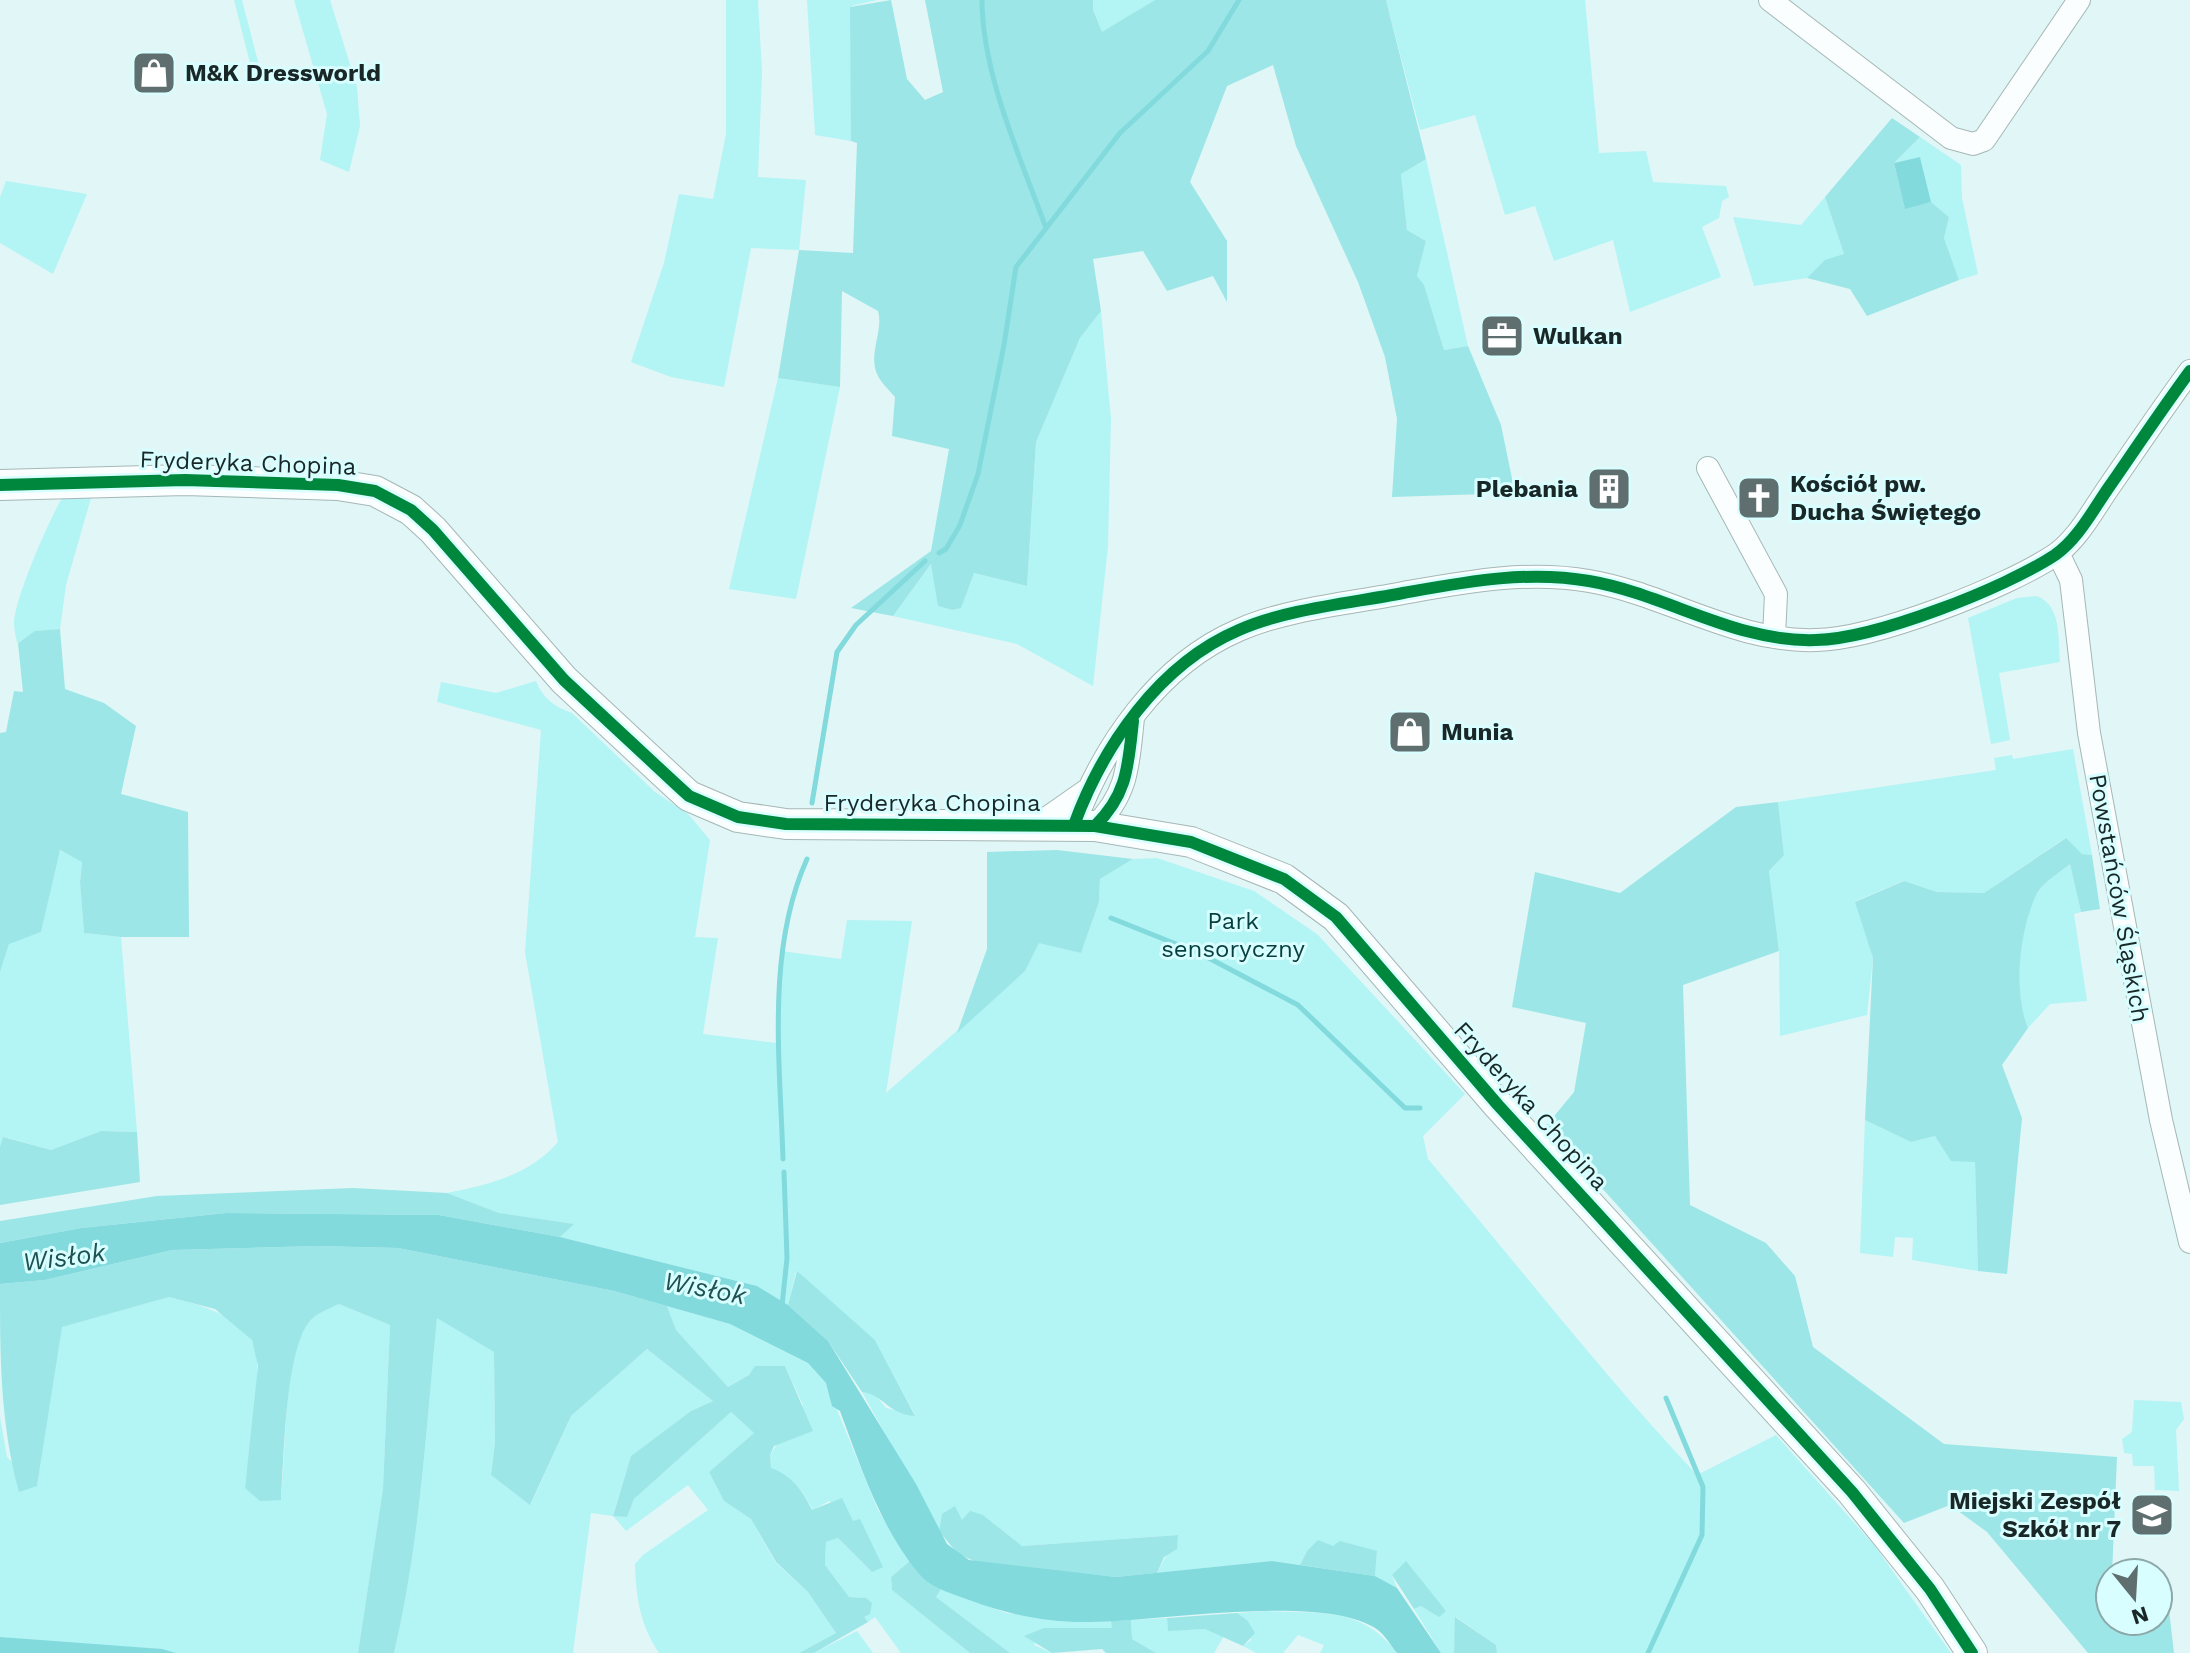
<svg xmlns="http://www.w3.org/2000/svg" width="2190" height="1653" viewBox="0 0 2190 1653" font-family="'Work Sans',sans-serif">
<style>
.green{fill:#b3f4f5}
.forest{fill:#9ce6e7}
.water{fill:#82dadd}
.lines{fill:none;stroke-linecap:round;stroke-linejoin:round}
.stream{stroke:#82dadd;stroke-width:5}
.street-casing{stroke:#a6b7b7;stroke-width:24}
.secondary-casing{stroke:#a6b7b7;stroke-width:32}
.street{stroke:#fafefe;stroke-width:22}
.secondary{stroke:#fafefe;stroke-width:30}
.cycleway-casing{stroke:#d8feff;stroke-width:17}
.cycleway{stroke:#00873e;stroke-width:12}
.labels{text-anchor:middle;stroke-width:6;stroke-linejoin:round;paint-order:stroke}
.poi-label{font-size:24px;font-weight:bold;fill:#192727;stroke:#d8feff;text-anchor:start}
.street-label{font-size:24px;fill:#192727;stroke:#d8feff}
.park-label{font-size:24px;fill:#063f40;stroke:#d8feff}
.water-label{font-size:26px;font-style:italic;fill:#1e5152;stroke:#d8feff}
</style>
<rect width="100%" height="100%" fill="#e1f6f6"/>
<path class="green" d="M234,0H242L260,69L252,71Z
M294,0H330L357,87L360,126L349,172L320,160L327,114Z
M726,0H758L762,73L758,177L806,180L799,250L751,248L724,387L671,377L631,362L664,263L679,194L713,199L726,134Z
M807,0H877L851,6V141L815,135Z
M1093,0H1155L1102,33L1093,10Z
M1386,0H1585L1599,153L1646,151L1653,182L1726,186L1729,197L1722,201L1719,218L1702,227L1721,277L1630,312L1613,240L1554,261L1535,206L1505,215L1475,115L1420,130Z
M1920,137L1961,165L1962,198L1978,274L1959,280L1944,238L1949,217L1931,202L1920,157L1894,163Z
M1426,159L1468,346L1444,350L1424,286L1417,276L1426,241L1407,230L1401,174Z
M6,181L87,194L53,274L0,243V197Z
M1825,197L1844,254L1825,261L1807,278L1754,286L1733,217L1801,225Z
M1101,311L1111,419L1108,546L1093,686L1017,644L893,616L932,563L938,606L952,610L961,607L974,573L1027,586L1036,442L1080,338Z
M778,378L840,387L796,599L729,589Z
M65,493H104L106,498H91L66,585L60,629L36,631L17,643C16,637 14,630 14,624C14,599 51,515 65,493Z
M2037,596C2062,606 2058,639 2060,662L1999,673L2010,740L1991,744L1968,618L2017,598Z
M536,681C543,699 555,707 572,713L655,792L688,814L710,840L695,937L718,938L703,1034L777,1043L781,951L841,959L847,920L912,921L886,1093L1025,971L1039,942L1081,953L1099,902L1100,879L1133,859L1157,858L1254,891L1317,934L1465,1094L1423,1136L1428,1159C1518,1265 1602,1374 1697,1475L1776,1435L1874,1545L1951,1653H1497L1496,1645L1456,1617L1454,1653H1441L1414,1609L1421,1606L1439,1616L1446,1610L1392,1575L1397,1588L1375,1576L1377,1551L1333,1546L1307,1551L1300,1565L1272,1561L1157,1573L1177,1535L1022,1546L983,1515L962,1521L942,1514L939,1531L862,1392L875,1394L886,1408L915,1415L875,1340L796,1272L788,1305L757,1286L560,1237L573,1224L499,1213L447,1193C488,1185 530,1175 558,1142L525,952L541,730L437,702L441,682L496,693Z
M2073,749L2092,855L2082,854L2065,838L1984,893L1937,892L1903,881L1856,901L1873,958L1867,1015L1780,1036L1779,951L1769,871L1784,855L1778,802L1996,770L1994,758L2012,755L2013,759Z
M59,850L82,861L80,882L84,933L121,937L137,1132L101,1131L51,1150L4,1137L0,1147V972L9,943L41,932Z
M2070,864L2081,912L2074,914L2087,1001L2050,1004L2028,1028C2013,991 2018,929 2037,893C2043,882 2061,872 2070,864Z
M1865,1120L1911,1142L1935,1136L1975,1162L1978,1271L1912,1260L1913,1238L1895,1237L1893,1257L1860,1253Z
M169,1297C200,1305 230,1312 251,1339C267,1362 248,1458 245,1488L281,1500C286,1459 283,1345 312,1319C319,1312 331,1308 339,1304L390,1325L383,1489L358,1653H176L0,1637V1417L7,1457L37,1486L61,1327Z
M667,1306L730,1324L808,1363L826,1383L878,1510L910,1561L891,1577L892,1590L970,1653H901L875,1617L868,1622L863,1617L866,1598L849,1597L825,1565L826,1542L838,1538L872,1572L853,1521L829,1501L813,1510C802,1490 793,1476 771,1469L770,1455L803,1405L785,1366L749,1375L728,1387L676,1330Z
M437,1317L494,1352L495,1443L491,1475L531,1504L571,1416L647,1349L713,1401L691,1411L631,1456L613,1515L627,1517L634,1499L731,1412L754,1433L709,1472L724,1501L751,1519L775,1562L808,1592L836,1633L799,1653H659C640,1624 636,1598 635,1564L643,1555L708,1510L688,1485L626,1531L613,1516L591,1513L573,1653H394C420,1543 426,1430 437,1317Z
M2134,1400L2181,1402L2184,1419L2176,1430L2179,1491L2155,1490L2154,1466H2133L2132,1454L2124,1453L2122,1439L2132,1432Z
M941,1589L1006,1613L1087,1622L1111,1621L1113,1628H1044L1034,1645L1052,1653H1010L936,1597Z
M1266,1611C1321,1614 1361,1606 1397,1653H1320L1324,1645L1298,1635L1283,1653H1256L1243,1646L1251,1640L1247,1620L1237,1613Z
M1167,1618L1168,1630L1205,1629L1224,1636L1214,1653H1156L1132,1639L1131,1620Z
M857,1631L873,1653H814Z"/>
<path class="forest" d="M891,0L907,79L925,100L943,92L925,0H1093V10L1102,32L1155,0H1386L1426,159L1401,174L1407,230L1426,241L1417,276L1424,285L1444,350L1468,346L1501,425L1515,493L1392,497L1397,419L1385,357L1358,282L1296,146L1273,65L1227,86L1190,182L1227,241V302L1213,276L1167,291L1143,251L1093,259L1101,311L1080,338L1036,442L1027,586L974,573L961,608L952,610L938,606L931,564L893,616L851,608L931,551L949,449L892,436L895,397C890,391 882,384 878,376C867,356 884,331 878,311L842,291L840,387L778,378L799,250L853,253L857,143L851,141L850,7Z
M1892,118L1920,137L1894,163L1905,208L1931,202L1949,217L1944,238L1959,280L1867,316L1850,289L1807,278L1825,260L1844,254L1825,197Z
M60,629L65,689L104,703L136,726L121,794L188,812L189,937H121L84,933L80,882L82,862L60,850L41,932L9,944L0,972V733L6,732L14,691L23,692L18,643L35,631Z
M1778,802L1784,855L1769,871L1779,951L1683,985L1690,1205L1766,1243L1795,1276L1813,1347L1944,1444L2117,1457L2110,1621H2158V1586L2167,1593L2174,1653H2088L1987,1532L1950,1505L1904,1523L1546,1126L1574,1092L1586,1023L1512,1007L1535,872L1620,893L1736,807Z
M2066,838L2082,854L2092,855L2100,909L2081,912L2070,864C2061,872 2043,882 2037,893C2019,930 2013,991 2028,1028L2002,1065L2022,1118L2007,1274L1978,1271L1975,1162L1951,1161L1935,1136L1911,1142L1865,1120L1873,958L1855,902L1904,881L1937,892L1984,893Z
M1057,850L1133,859L1100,879L1099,902L1081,953L1039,943L1025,971L957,1033L987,949V852Z
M101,1131L137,1132L140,1182L0,1205V1147L3,1137L51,1150Z
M353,1188L447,1193L499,1213L574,1224L560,1237L439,1215L226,1213L81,1228L0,1243V1221L157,1196Z
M316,1246L398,1248L614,1291L667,1306L676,1330L728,1387L749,1375L755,1366H785L813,1431L774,1446L770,1455L771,1468C793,1476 802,1490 812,1510L842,1498L853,1521L860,1519L883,1567L872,1572L838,1538L826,1542L825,1565L849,1597L866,1598L872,1603L870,1614L864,1617L868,1622L814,1653H799L836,1633L808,1592L776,1562L751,1519L724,1501L709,1472L754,1433L731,1412L634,1499L627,1517L613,1516L631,1456L691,1411L713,1401L647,1349L571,1416L530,1505L491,1475L495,1443L494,1352L437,1318C426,1430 420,1543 394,1653H358L383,1489L390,1325L339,1304C331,1308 319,1312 312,1319C285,1343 284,1461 281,1500L260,1501L245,1488L258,1366L252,1340L215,1309L169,1297L62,1327L37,1486L19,1492C0,1423 0,1355 0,1284L45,1280L172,1250Z
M797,1271L875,1340L915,1416C887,1414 885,1395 862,1392L828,1341L788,1305Z
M955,1506L962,1520L970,1511L983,1515L1022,1546L1178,1535L1177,1549L1164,1557L1157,1573L1116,1577L979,1563L958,1554L939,1531L942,1514Z
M1318,1540L1333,1546L1340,1541L1377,1551L1375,1576L1300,1565L1307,1551Z
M910,1561L921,1576L941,1589L936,1597L1010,1653H970L892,1590L891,1577Z
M1406,1561L1446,1611L1439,1617L1421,1606L1414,1609L1392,1575Z
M1237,1613L1247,1620L1255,1633L1243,1646L1205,1629L1168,1631L1167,1618Z
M1455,1617L1496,1645L1497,1653H1454Z
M1131,1620L1132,1639L1156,1653H1106L1102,1649L1052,1653L1024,1636L1044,1628H1112L1111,1621Z"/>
<path class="water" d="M1920,157L1931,202L1905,209L1894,163Z
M226,1213L439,1215L560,1237L757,1286L788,1305L828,1341L916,1484L947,1544L969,1560L1116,1577L1272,1561L1375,1576L1397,1588L1441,1653H1397C1391,1646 1385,1635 1378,1630C1325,1592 1158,1622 1091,1622C1051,1623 1009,1615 972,1601C954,1594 932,1589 919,1574C880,1527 861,1467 840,1411L832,1406L826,1383L808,1363L730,1324L614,1291L398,1248L316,1246L172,1250L45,1280L0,1284V1243L81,1228Z
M0,1637L162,1649L176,1653H0Z"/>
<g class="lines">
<path class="stream" d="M982,0C982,74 1021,159 1046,228
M939,553L946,549L960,525L978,474L1004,345L1016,267L1120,133L1208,51L1239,0
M812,803L837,652L856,625L925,561
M1111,918L1201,954L1298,1005L1405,1108H1420
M783,1159C780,1061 766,950 807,859
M782,1306L787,1258L784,1172
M1648,1653L1702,1535L1703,1487L1666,1398"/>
<g class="street-casing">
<path id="street" d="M1770,0L1951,138L1973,144L1984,140L2079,0
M1708,468L1776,594L1774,637
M2058,553L2071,580L2089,733L2161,1120L2190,1242
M1074,825C1103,746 1159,664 1239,630C1286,609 1352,603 1403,593C1465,582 1527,570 1589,581C1666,594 1736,643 1816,640C1875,639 2005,588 2055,555C2078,539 2093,510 2109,487C2136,448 2162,409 2190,371
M1095,826C1129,793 1128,763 1133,718
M1034,827L1087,790"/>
</g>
<g class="secondary-casing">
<path id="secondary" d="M0,485L185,480L338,485L375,491L411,510L433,530L564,680L678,786L689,796L738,817L786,824L1095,826L1191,842L1284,879L1336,917L1498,1105L1852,1492L1930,1589L1972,1653"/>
</g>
<use href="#street" class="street"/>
<use href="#secondary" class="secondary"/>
<g class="cycleway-casing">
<path id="cycleway" d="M0,485L185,480L338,485L375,491L411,510L433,530L564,680L678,786L689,796L738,817L786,824L1095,826L1191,842L1284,879L1336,917L1498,1105L1852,1492L1930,1589L1972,1653
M1074,825C1103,746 1159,664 1239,630C1286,609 1352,603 1403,593C1465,582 1527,570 1589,581C1666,594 1736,643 1816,640C1875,639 2005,588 2055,555C2078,539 2093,510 2109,487C2136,448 2162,409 2190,371
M1095,826C1128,794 1128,765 1133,721"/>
</g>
<use href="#cycleway" class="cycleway"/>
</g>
<defs>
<g id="shop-square" transform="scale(2.3)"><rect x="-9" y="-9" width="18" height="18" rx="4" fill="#5f6f6f" stroke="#d8feff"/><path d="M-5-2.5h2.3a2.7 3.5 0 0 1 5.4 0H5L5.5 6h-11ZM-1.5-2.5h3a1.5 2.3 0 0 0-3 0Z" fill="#fff"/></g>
<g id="office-square" transform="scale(2.3)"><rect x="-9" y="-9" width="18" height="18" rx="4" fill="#5f6f6f" stroke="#d8feff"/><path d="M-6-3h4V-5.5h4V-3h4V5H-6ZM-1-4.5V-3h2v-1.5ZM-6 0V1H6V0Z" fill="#fff"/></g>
<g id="building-square" transform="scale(2.3)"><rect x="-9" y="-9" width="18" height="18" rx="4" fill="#5f6f6f" stroke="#d8feff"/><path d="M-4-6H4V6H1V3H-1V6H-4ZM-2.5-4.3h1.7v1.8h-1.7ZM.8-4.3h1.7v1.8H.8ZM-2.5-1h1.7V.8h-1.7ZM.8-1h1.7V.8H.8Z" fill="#fff"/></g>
<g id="church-square" transform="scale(2.3)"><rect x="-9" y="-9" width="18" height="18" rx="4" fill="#5f6f6f" stroke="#d8feff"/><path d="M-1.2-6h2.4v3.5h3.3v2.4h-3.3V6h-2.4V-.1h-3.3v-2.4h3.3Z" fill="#fff"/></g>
<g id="school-square" transform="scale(2.3)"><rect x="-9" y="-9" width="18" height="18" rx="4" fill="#5f6f6f" stroke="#d8feff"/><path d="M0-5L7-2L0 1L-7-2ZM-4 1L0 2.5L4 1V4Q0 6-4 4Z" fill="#fff"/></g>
</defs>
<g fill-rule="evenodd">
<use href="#shop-square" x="154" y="73"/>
<use href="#office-square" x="1502" y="336"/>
<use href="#building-square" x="1609" y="489"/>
<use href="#church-square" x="1759" y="498"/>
<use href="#shop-square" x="1410" y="732"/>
<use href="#school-square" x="2152" y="1515"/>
</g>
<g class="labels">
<g class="poi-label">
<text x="185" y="81">M&amp;K Dressworld</text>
<text x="1533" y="344">Wulkan</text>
<text x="1790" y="492">Kościół pw.<tspan x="1790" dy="28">Ducha Świętego</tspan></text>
<text x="1578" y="497" text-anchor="end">Plebania</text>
<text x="1441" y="740">Munia</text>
<text x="2121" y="1509" text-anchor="end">Miejski Zespół<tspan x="2121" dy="28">Szkół nr 7</tspan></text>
</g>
<g class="street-label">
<text transform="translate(248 463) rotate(2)" y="8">Fryderyka Chopina</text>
<text x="932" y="811">Fryderyka Chopina</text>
<text transform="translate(2119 898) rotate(80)" y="8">Powstańców Śląskich</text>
<text transform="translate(1531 1106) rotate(48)" y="8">Fryderyka Chopina</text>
</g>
<g class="park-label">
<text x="1233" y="929">Park<tspan x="1233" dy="28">sensoryczny</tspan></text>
</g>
<g class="water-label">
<text transform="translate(64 1257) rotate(-7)" y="9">Wisłok</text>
<text transform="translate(705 1288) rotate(11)" y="9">Wisłok</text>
</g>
</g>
<g transform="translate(2134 1597) rotate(162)"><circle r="38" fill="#d8feff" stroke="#8ca8a9" stroke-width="2"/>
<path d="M0-6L14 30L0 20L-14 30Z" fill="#5f6f6f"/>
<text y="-12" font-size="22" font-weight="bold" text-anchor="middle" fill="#192727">N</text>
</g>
</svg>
